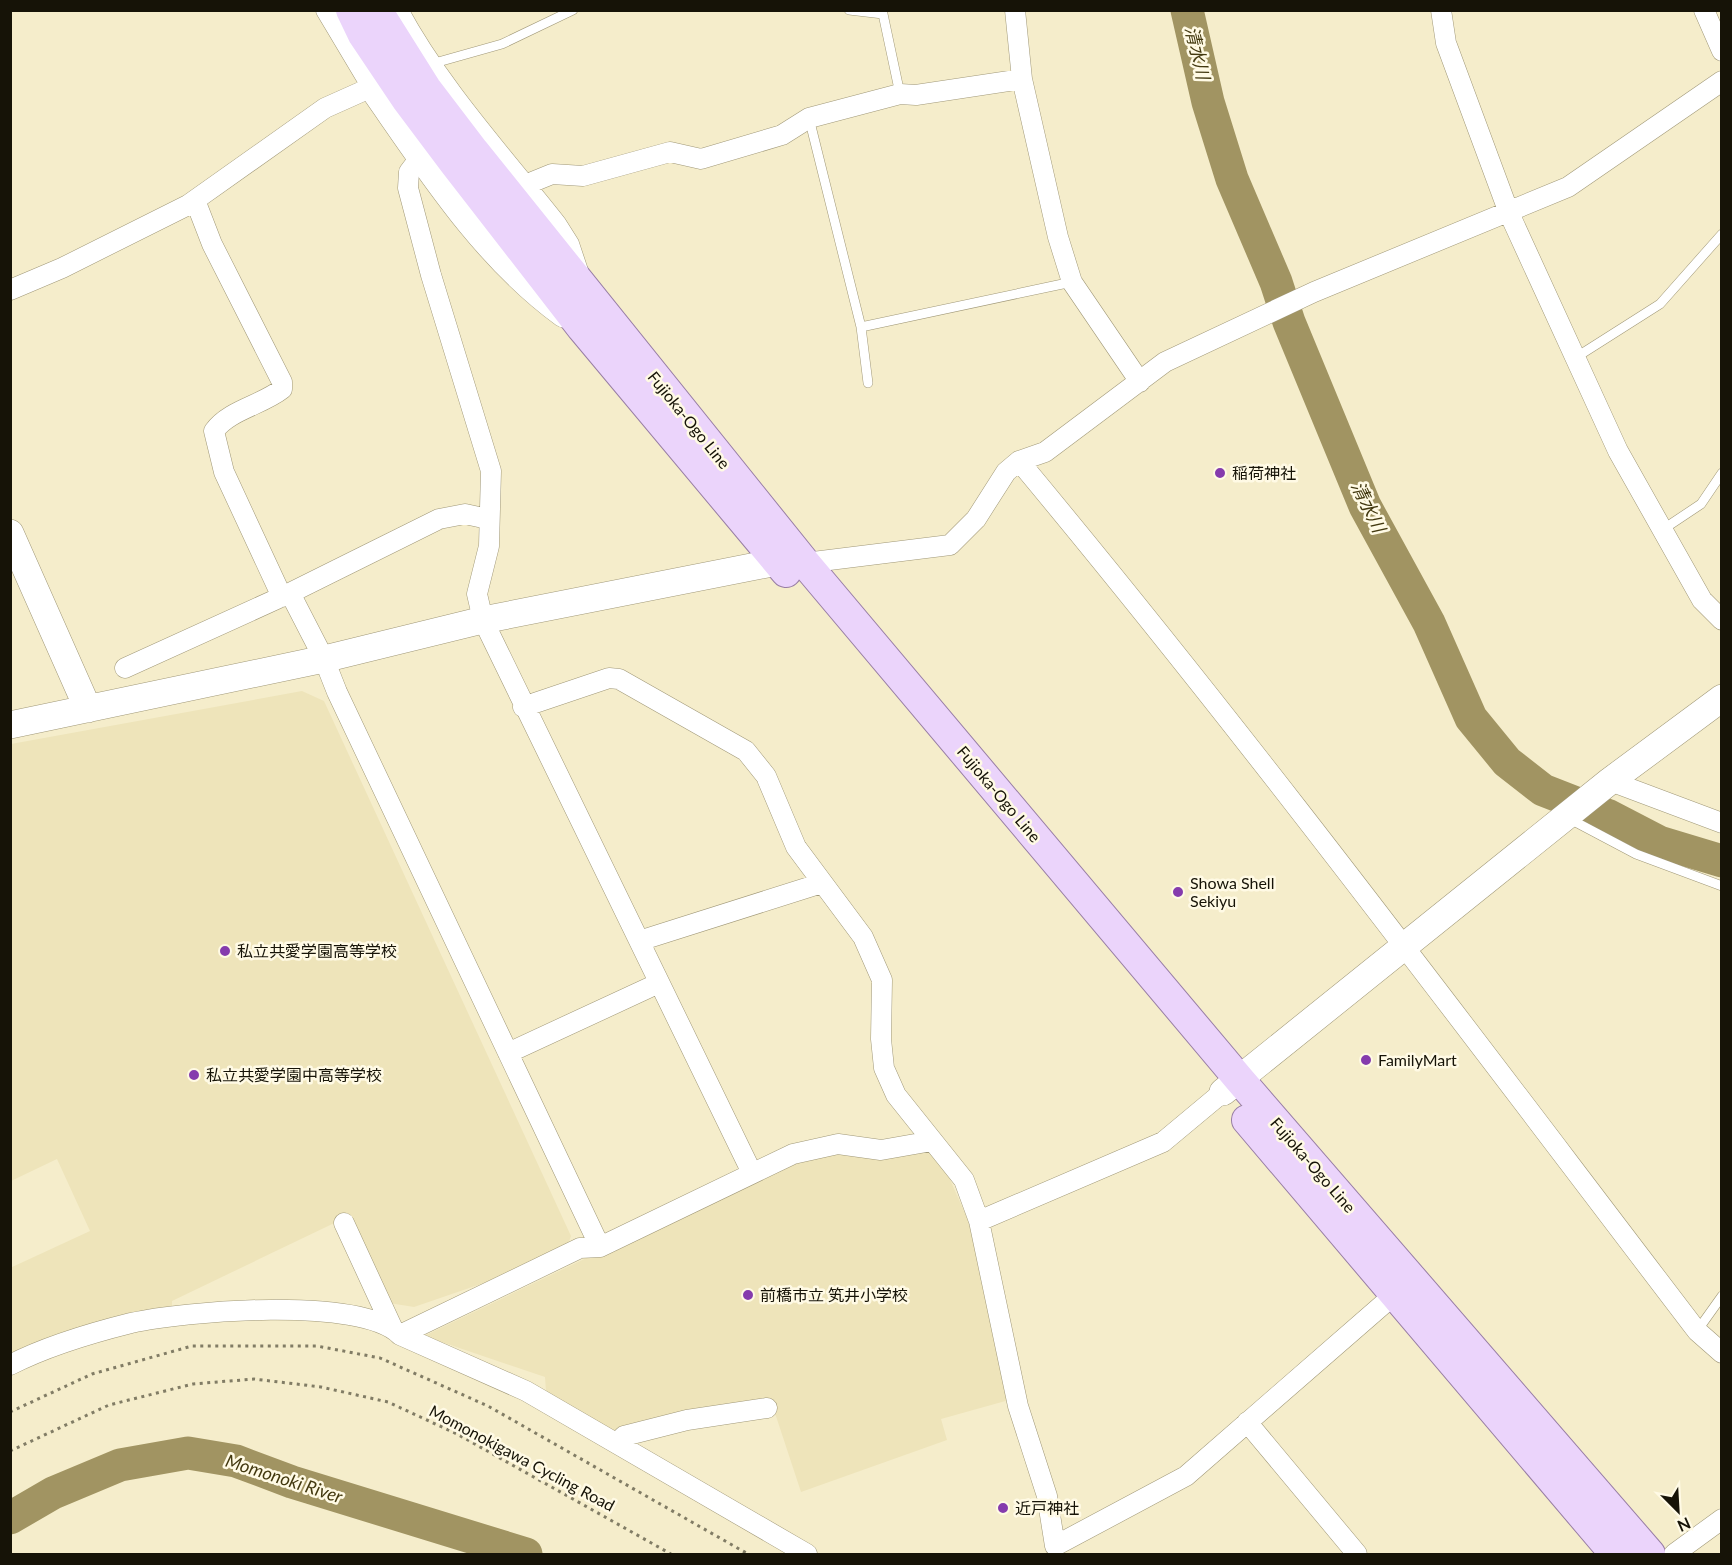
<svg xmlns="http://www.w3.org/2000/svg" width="1732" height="1565" viewBox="0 0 1732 1565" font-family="Lato,'Noto Sans JP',sans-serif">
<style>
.built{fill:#eee4ba}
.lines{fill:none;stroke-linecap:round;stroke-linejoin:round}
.river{stroke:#a19462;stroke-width:33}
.lane-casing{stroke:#a09878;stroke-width:10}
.street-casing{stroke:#a09878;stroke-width:21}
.secondary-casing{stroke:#a09878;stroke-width:28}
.primary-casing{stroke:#987ea4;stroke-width:32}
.path{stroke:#817c65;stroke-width:3;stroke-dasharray:3 4.5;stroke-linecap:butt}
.lane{stroke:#fff;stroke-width:9}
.street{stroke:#fff;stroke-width:20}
.secondary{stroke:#fff;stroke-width:27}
.primary{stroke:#ebd4fb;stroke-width:30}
.poi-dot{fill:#853bad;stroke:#fffae5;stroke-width:2}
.labels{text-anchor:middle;stroke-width:5;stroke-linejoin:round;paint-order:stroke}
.street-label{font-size:16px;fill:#161307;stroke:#fffae5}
.poi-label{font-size:16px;fill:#161307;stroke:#fffae5;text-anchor:start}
.water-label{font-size:18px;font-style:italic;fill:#433910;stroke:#fffae5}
</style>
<rect width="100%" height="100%" fill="#f5edcb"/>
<path class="built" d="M302,691L324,701L571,1236L567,1247L510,1274L414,1307L389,1303L349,1216L172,1301V1307L80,1327L11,1353L10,1268L90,1231L57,1159L11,1181V744Z
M840,1151L885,1157L929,1151L948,1175L968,1220L1009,1400L941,1419L947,1440L801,1492L771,1401L613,1432L546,1391L545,1377L424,1336L605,1249L795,1164Z"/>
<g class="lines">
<path class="river" d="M1187,10L1208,102L1232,179L1276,282L1289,322L1365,506L1429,623L1471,718L1507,762L1543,790L1607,815L1659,842L1722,861
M10,1518L53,1493L120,1465L188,1453L236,1461L292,1482L526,1554"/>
<g class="lane-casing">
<path id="lane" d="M849,10L883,14L900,94
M431,64L502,44L573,10
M809,118L861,327L868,383
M861,327L1072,282
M1575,358L1660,304L1722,234
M1662,530L1701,504L1722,473
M1568,818L1636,854L1722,886
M1697,1331L1722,1296"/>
</g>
<g class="street-casing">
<path id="street" d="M398,10C440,88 502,155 557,225L569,244L578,271
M1015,10L1022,79L1058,237L1072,282L1140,382
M1441,10L1446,43L1509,213L1618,451L1702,600L1722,620
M1704,10L1722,51
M421,156L409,172L408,188L431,275L491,471L489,546L477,594L483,620L752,1173
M525,185L552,174L583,176L670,152L701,159L782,135L809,118L900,94L916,95L1022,79
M195,200L212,244L282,382V389C262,405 229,410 214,431L224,472L282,597
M10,290L62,268L188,205L325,108L372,87L326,10
M1019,461C1254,743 1474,1039 1697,1331L1722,1353
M805,563L950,545L976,519L1006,472L1019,461L1045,452L1165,362L1314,292L1568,187L1722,81
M290,593L324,659L337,692L600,1247
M125,668L290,593L439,519L465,514L488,519
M523,707L609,678L619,679L746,751L766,776L796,847L863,937L882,980L881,1039L884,1068L896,1095L964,1180L979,1221L1018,1406L1047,1496L1055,1546L1186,1476L1395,1294
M1610,781L1722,823
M639,941L822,883
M508,1053L659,983
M979,1221L1163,1142L1223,1092
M344,1223L392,1327
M400,1335L580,1248L600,1247L793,1154L838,1144L881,1150L932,1141
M10,1365C47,1346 91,1333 131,1323C184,1311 361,1296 400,1335L526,1391L807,1554
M1247,1422L1357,1554
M617,1443L624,1436L687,1420L767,1408
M1674,1554L1722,1519"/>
</g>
<g class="secondary-casing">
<path id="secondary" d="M372,87C428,167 484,256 564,314
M10,533L88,709
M10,725L324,659L483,620L777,562L795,563
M1223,1092L1610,781L1722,698"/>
</g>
<g class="primary-casing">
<path id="primary" d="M351,10L363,35L406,99L454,163L582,328L786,572
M377,10L426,88L474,151L805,563L1239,1079L1650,1554
M1247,1120L1615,1554"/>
</g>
<path class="path" d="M10,1412L92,1374L192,1346H317L380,1358L488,1406L748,1554
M10,1451L109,1405L193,1384L254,1379L321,1387L388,1402L457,1434L671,1554"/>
<use href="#lane" class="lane"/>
<use href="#street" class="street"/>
<use href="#secondary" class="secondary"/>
<use href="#primary" class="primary"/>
</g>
<g class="poi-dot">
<circle cx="1220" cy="473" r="6"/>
<circle cx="1178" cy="892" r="6"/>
<circle cx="225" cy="951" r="6"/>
<circle cx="1366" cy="1060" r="6"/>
<circle cx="194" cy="1075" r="6"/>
<circle cx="748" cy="1295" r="6"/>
<circle cx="1003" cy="1508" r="6"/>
</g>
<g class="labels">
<g class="street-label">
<text transform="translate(689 420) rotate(51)" y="6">Fujioka-Ogo Line</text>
<text transform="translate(999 794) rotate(50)" y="6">Fujioka-Ogo Line</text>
<text transform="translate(1313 1165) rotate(49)" y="6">Fujioka-Ogo Line</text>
<text transform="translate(522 1458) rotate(28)" y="6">Momonokigawa Cycling Road</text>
</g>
<g class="poi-label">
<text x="1232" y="479">稲荷神社</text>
<text x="1190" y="889">Showa Shell<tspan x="1190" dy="18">Sekiyu</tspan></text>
<text x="237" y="957">私立共愛学園高等学校</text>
<text x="1378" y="1066">FamilyMart</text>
<text x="206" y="1081">私立共愛学園中高等学校</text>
<text x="760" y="1301">前橋市立 笂井小学校</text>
<text x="1015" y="1514">近戸神社</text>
</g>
<g class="water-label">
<text transform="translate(1197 53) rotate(77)" y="6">清水川</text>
<text transform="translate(1368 507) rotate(64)" y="6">清水川</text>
<text transform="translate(284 1479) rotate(18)" y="6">Momonoki River</text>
</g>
</g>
<rect width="1732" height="1565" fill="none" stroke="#161307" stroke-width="24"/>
<g transform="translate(1678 1511) rotate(156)" stroke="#fffae5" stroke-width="4.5" paint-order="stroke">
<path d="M0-4.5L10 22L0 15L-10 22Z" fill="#161307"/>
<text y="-9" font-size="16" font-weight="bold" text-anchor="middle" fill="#161307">N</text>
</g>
</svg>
